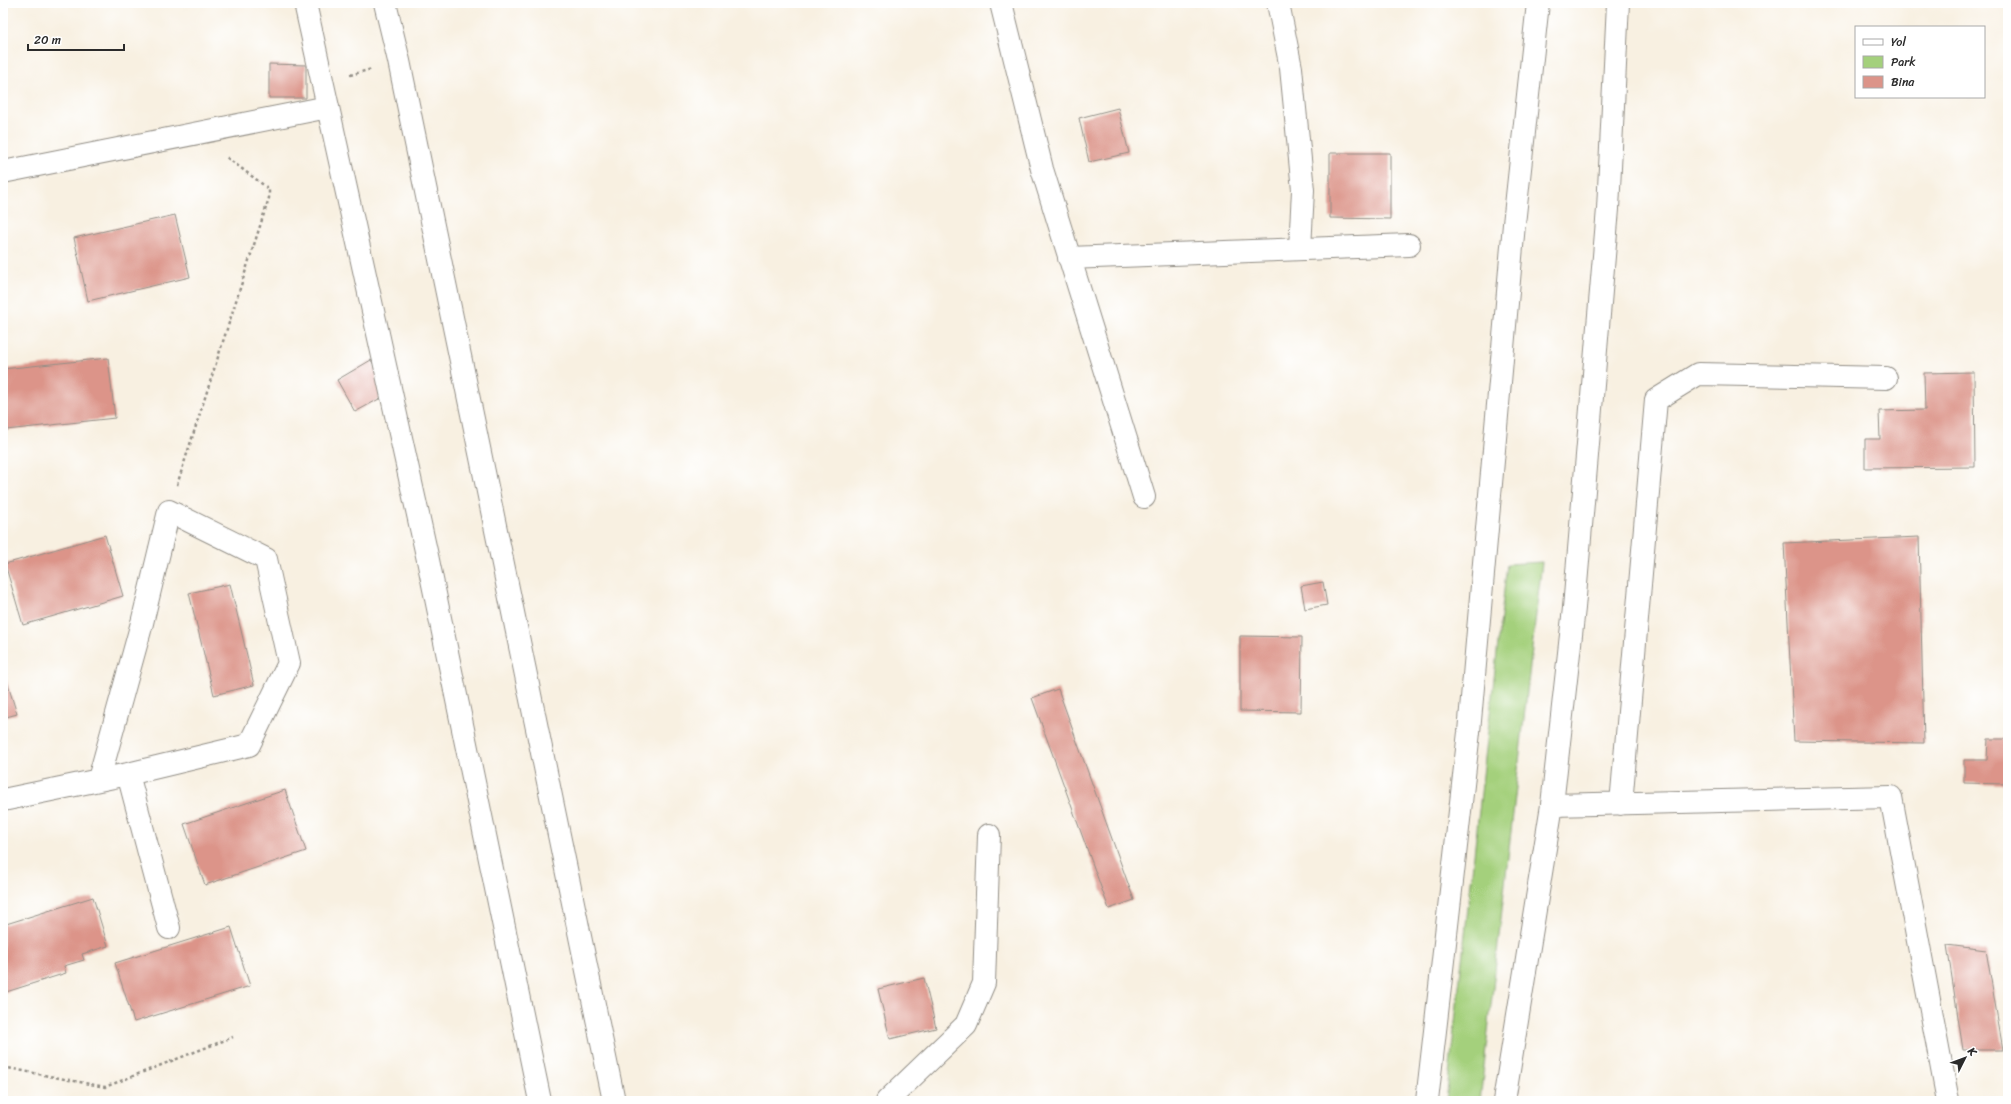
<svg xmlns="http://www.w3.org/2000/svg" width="2011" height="1104" viewBox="0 0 2011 1104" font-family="Sriracha,sans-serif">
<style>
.green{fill:#a4d07c;stroke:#687e54}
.building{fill:#dc9489}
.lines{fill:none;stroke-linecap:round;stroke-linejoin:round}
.minor-casing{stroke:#928e86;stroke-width:24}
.major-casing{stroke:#928e86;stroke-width:24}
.path{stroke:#928e86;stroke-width:2.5;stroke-dasharray:3 3;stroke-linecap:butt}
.minor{stroke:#fff;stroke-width:22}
.major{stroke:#fff;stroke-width:22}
</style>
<rect width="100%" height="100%" fill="#fff"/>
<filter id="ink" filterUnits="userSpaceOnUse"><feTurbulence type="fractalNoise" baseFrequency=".025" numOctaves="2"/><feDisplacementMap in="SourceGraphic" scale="8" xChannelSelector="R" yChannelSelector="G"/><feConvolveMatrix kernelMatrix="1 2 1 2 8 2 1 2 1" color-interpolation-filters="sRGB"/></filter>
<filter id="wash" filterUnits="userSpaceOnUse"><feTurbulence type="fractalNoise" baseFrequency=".012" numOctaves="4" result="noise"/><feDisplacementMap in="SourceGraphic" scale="16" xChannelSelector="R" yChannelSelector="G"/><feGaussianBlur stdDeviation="0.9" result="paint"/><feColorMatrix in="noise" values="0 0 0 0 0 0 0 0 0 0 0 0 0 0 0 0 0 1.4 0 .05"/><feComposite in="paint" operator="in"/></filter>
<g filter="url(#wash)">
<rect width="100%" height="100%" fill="#f8f0e1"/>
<path class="green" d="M1542,562L1480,1101H1446L1507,564Z"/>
<g id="blocks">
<path class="building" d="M269,64L306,65V98H269Z
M1118,108L1129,153L1089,162L1079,118Z
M1330,153H1390V219L1330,218Z
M175,215L190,277L88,301L74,238Z
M108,358L115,418L6,430L3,406V369Z
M371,360L390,393L355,412L337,380Z
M1974,372L1975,467L1865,468V439H1880L1879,411L1925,410L1924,373Z
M105,535L123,596L23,625L5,564Z
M1919,537L1924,743L1794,741L1784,543Z
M1323,582L1327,605L1305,609L1301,586Z
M230,584L254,685L214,695L189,593Z
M1240,636L1302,637L1301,712L1240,711Z
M3,669L17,714L3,718Z
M1058,689L1134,900L1109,909L1032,698Z
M1988,739H2008V784L1964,783V760H1987Z
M285,790L306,851L205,885L184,824Z
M93,897L108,946L82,954L84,960L64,966L66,973L3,993V925Z
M231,927L250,986L134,1022L115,963Z
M1947,945L1986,950L2003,1050H1963Z
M924,978L936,1028L890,1039L878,989Z"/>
</g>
</g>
<g filter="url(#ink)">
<use href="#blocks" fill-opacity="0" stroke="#928e86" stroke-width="1"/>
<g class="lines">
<g class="minor-casing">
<path id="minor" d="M305,3L428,560L540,1101
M385,3L399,61L614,1101
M1001,3L1042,169L1144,497
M1278,3L1291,68L1303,190L1300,249
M3,172L328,107
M1069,258L1409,245
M128,774L169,928
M3,800L128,774L249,745L289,663L266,559L169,511L142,623L99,779
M1621,804L1656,400L1698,374L1886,378
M1552,805L1891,797L1948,1101
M887,1101L966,1025L984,983L989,835"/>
</g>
<g class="major-casing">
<path id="major" d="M1427,1101L1469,732L1514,224L1538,3
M1504,1101L1552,805L1574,608L1608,209L1618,3"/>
</g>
<path class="path" d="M350,75L372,69
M177,485L269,198V189L226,157
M3,1067L105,1087L233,1037"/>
<use href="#minor" class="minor"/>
<use href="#major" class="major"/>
</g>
</g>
<rect width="2011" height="1104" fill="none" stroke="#fff" stroke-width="16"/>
<rect x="1855" y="26" width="130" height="72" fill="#ffffff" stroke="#aaaaaa"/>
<rect x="1863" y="39" width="20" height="6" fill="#ffffff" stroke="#aaaaaa"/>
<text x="1891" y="46" font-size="12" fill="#2b2b2b">Yol</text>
<rect x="1863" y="56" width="20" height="12" fill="#a4d07c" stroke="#aaaaaa"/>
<text x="1891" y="66" font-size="12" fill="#2b2b2b">Park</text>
<rect x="1863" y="76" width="20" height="12" fill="#dc9489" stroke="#aaaaaa"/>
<text x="1891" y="86" font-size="12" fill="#2b2b2b">Bina</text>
<g transform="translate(1965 1058) rotate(48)" stroke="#ffffff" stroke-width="3" paint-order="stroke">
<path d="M0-3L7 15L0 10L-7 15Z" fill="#2b2b2b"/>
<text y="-6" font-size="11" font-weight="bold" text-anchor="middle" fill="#2b2b2b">K</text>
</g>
<path d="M28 44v6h96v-6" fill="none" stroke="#2b2b2b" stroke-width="2"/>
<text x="34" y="44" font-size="12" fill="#2b2b2b" stroke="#ffffff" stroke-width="3" paint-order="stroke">20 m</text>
</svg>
